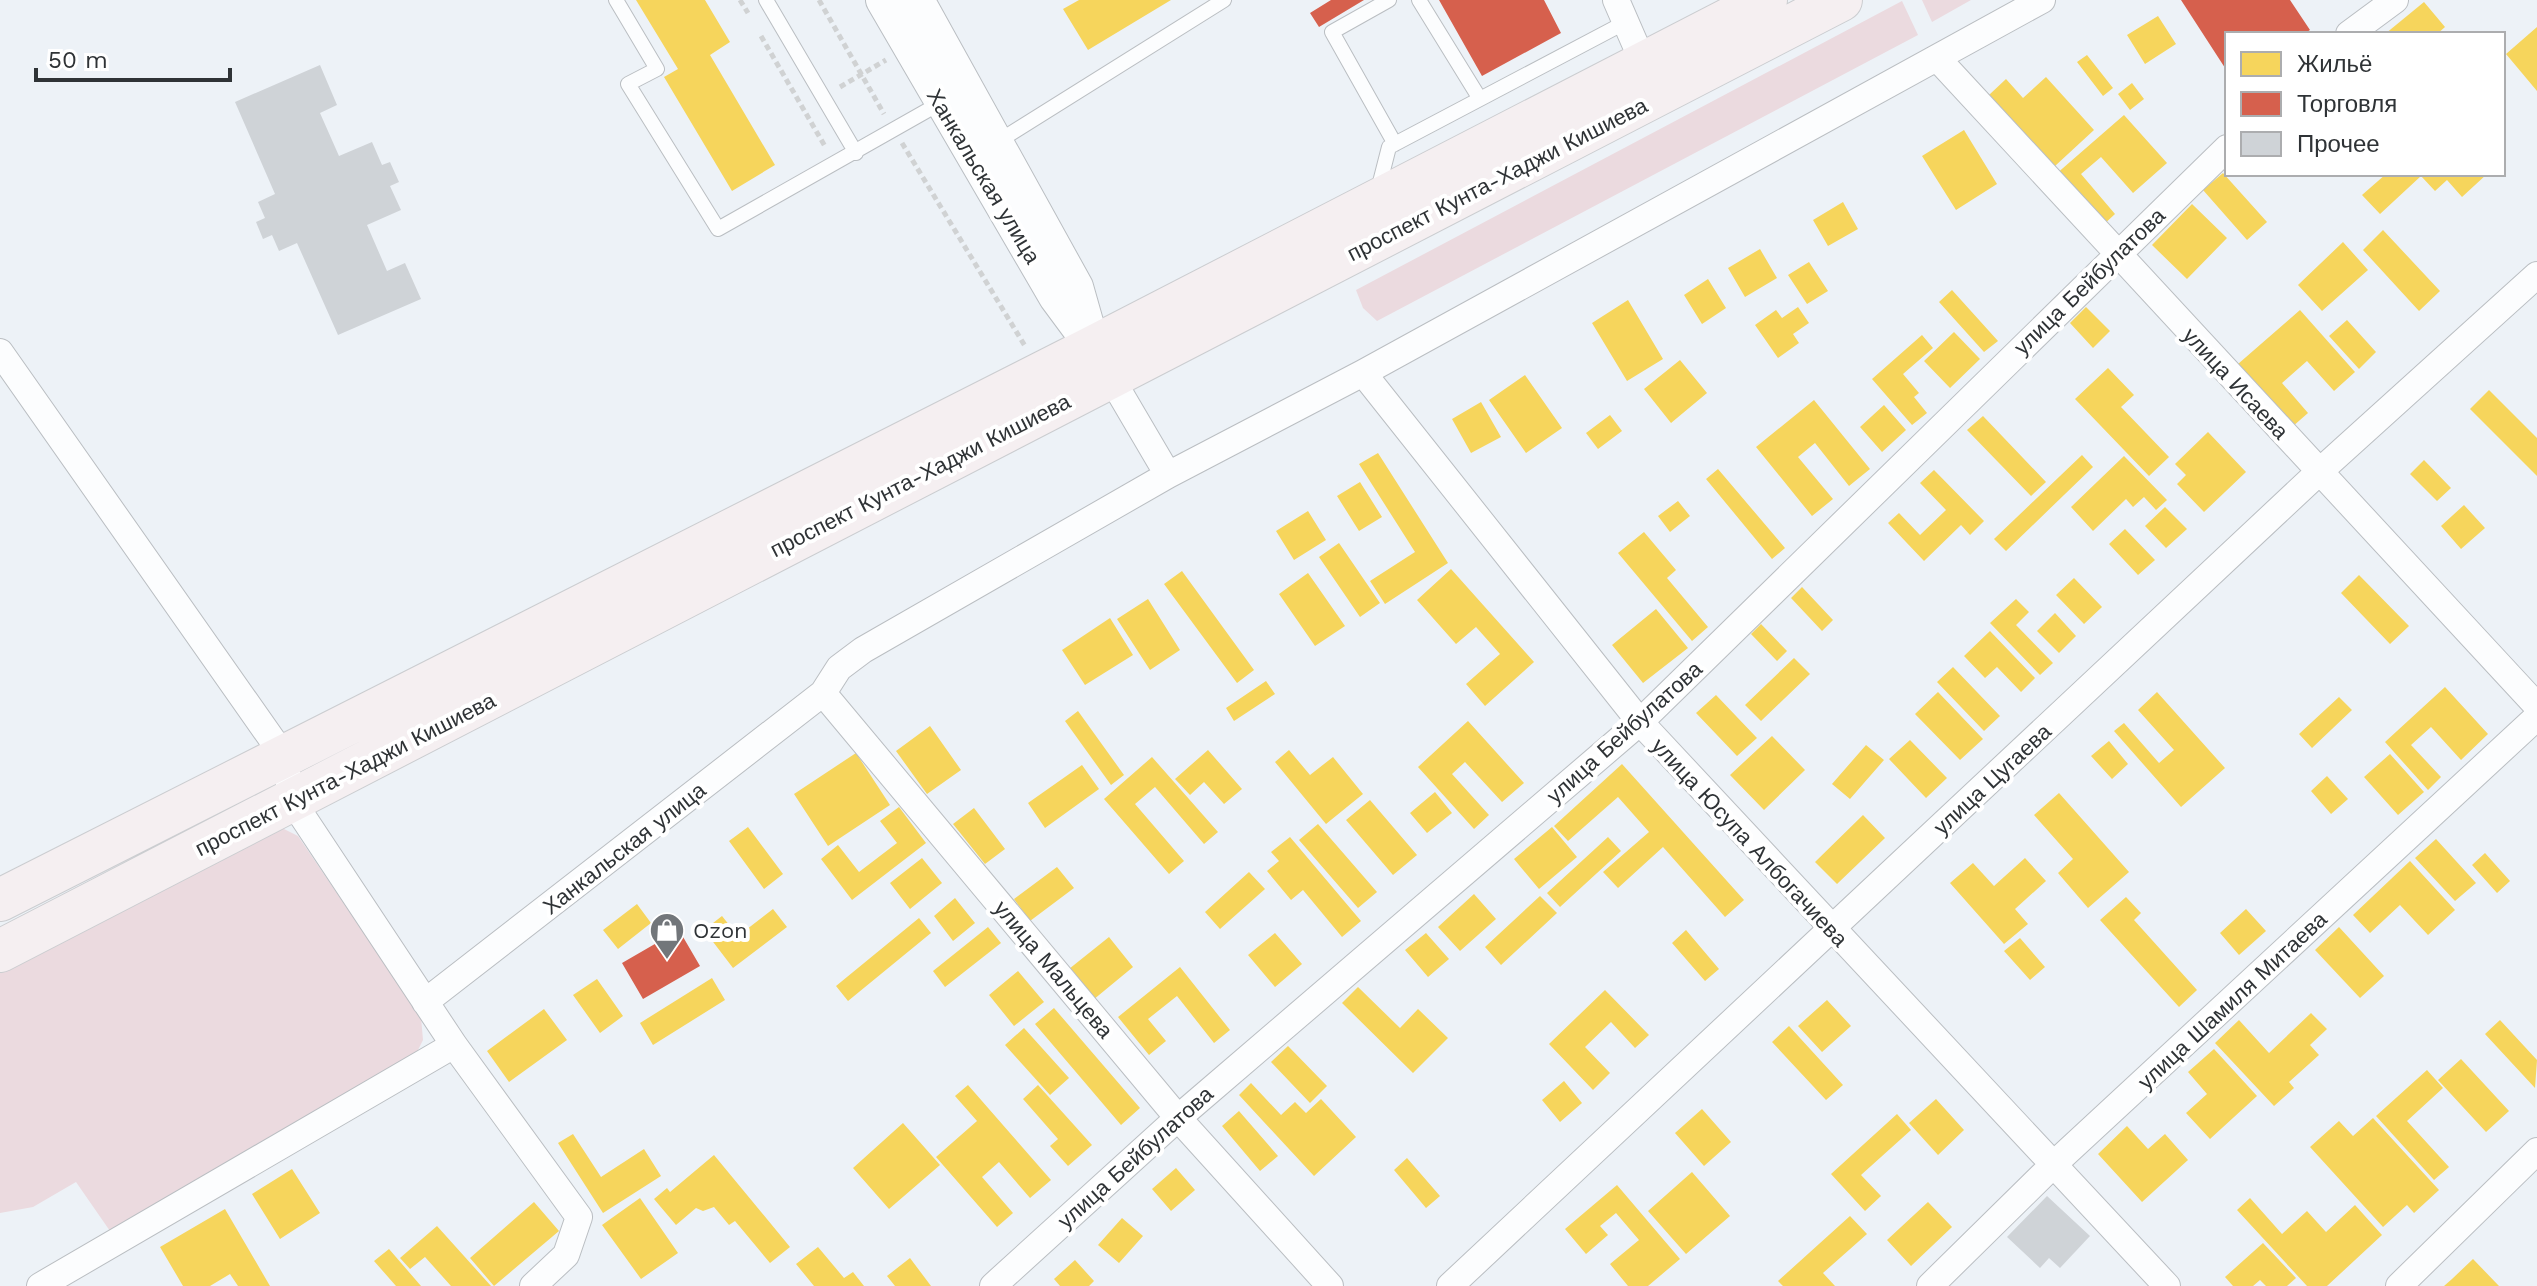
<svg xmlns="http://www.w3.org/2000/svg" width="2537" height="1286" viewBox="0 0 2537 1286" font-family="'Work Sans',sans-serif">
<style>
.green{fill:#ebdadf}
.homes{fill:#f6d55c}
.shops{fill:#d6604d}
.building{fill:#cfd3d7}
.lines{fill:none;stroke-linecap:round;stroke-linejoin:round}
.service-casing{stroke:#babec2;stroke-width:16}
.minor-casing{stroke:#babec2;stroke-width:28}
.tertiary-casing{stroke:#babec2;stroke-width:36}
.primary-casing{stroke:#cbcdd0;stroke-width:44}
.path{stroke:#d0d2d3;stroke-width:5;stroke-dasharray:6 4;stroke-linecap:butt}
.service{stroke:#fcfdfe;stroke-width:14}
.minor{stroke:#fcfdfe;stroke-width:26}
.tertiary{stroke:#fcfdfe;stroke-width:34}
.primary{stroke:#f5eff1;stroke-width:42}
.labels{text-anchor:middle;stroke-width:8;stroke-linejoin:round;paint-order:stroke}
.street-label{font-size:22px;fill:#2f3336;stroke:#fff}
.poi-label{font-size:22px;fill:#2f3336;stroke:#fff;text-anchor:start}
</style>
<rect width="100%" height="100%" fill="#edf2f7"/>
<path class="green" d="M1922,0H1971L1932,22Z
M1902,1L1918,35L1377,321L1363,308L1356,290Z
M278,826L298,836L421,1017L423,1040L415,1056L110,1231L76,1182L33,1207L0,1213V964Z"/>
<path class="homes" d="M636,0H705L730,42L710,55L775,165L732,191L664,77L678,69Z
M1079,0H1171L1088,50L1063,9Z
M2424,2L2445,27L2437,34H2385Z
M2158,16L2176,44L2145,64L2127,35Z
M2537,27V91L2506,54Z
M2087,55L2113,88L2103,96L2077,62Z
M2046,77L2094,130L2055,166L1989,95L2006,79L2023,98Z
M2132,83L2144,99L2130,110L2118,94Z
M2124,115L2167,163L2133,193L2101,157L2081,174L2115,214L2101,227L2055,175Z
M1964,130L1997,184L1956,210L1922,156Z
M2223,173L2267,222L2247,240L2203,190Z
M2386,174H2487L2462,197L2447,180L2435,191L2421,176L2380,214L2362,195Z
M1843,202L1858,229L1828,246L1813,220Z
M2192,204L2227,238L2187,279L2152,245Z
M2383,230L2440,291L2419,311L2363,250Z
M2343,242L2368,270L2322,311L2298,285Z
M1760,249L1777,278L1745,297L1728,268Z
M1809,262L1828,291L1807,304L1788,275Z
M1708,279L1726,308L1702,324L1684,295Z
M1952,290L1998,341L1984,352L1939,302Z
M1628,300L1663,359L1627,381L1592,323Z
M1798,307L1809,323L1793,334L1799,343L1778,358L1755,325L1776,310L1782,318Z
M2086,307L2110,331L2093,348L2070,323Z
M2300,310L2355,372L2334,391L2307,361L2282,383L2308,413L2292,427L2238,364Z
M2347,320L2376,352L2359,369L2329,336Z
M1954,332L1980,359L1950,388L1924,361Z
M1922,335L1933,348L1903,374L1919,393L1914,397L1927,413L1912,425L1872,379Z
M1680,360L1707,393L1671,423L1644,389Z
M2108,368L2134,395L2121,407L2169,457L2149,476L2075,399Z
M1525,375L1562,428L1526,453L1489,400Z
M2489,390L2537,438V476L2470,409Z
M1814,400L1870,469L1849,486L1815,443L1798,457L1833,499L1812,516L1756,447Z
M1481,402L1501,437L1471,453L1452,419Z
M1884,405L1906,430L1882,452L1860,427Z
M1610,415L1622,431L1598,449L1586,433Z
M1983,416L2046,482L2031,496L1967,430Z
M2208,432L2246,472L2204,512L2177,484L2186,475L2175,464Z
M1378,453L1448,563L1385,604L1370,581L1415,552L1359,464Z
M2082,455L2093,467L2006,551L1994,539Z
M2124,456L2167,500L2156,510L2144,497L2133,507L2126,499L2093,531L2071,507Z
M2424,460L2451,488L2437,501L2410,474Z
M1718,469L1785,548L1772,559L1706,479Z
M1934,470L1984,521L1970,535L1961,525L1924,561L1888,523L1899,513L1920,535L1946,510L1920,483Z
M1360,482L1382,517L1359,531L1337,496Z
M1678,501L1690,516L1670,532L1658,516Z
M2464,505L2485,528L2461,549L2441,526Z
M2165,507L2187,529L2166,548L2145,526Z
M1308,511L1326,540L1294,560L1276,531Z
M2125,529L2155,560L2138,575L2109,544Z
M1644,532L1676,570L1667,578L1708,627L1692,641L1618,553Z
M1339,543L1380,603L1360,617L1319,557Z
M1451,569L1534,662L1485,706L1466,684L1500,654L1476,627L1456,644L1417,600Z
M1182,571L1254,670L1237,683L1164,584Z
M1308,573L1345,626L1315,646L1279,594Z
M2359,575L2409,626L2390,644L2341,593Z
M2074,578L2102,607L2084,624L2056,595Z
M1802,587L1833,620L1822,631L1791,598Z
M1148,599L1180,650L1150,670L1117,619Z
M2016,599L2029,612L2016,625L2053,663L2040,675L1990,623Z
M1656,609L1688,648L1643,683L1612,645Z
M2055,613L2076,636L2059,653L2037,631Z
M1110,618L1133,655L1085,685L1062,650Z
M1761,624L1787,651L1777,661L1751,634Z
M1990,631L2035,678L2021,692L1997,667L1985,678L1964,656Z
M1794,658L1810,674L1761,721L1745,705Z
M1953,667L2000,716L1984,731L1937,682Z
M1266,681L1275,694L1234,721L1226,708Z
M2445,687L2488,734L2461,760L2431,727L2411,745L2441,777L2428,790L2385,742Z
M1938,692L1983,739L1960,760L1915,714Z
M2157,692L2225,768L2181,807L2114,731L2124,723L2159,763L2174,750L2138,710Z
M1716,695L1757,738L1737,756L1696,713Z
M2339,697L2352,710L2312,748L2299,734Z
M1078,711L1124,775L1111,785L1065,721Z
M1468,721L1524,783L1502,802L1465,762L1452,774L1489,815L1474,829L1418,767Z
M930,726L961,770L927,794L896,751Z
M1772,736L1805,770L1764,810L1730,775Z
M1910,740L1947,778L1926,798L1889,759Z
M2109,741L2128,764L2112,779L2091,756Z
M1866,745L1884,760L1850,799L1832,784Z
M1208,750L1242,789L1224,804L1204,782L1190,795L1175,779Z
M1289,750L1310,775L1333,757L1363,794L1326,824L1275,762Z
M856,753L890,805L828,846L794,794Z
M2390,754L2424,792L2398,815L2364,777Z
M1152,757L1218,832L1204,844L1155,787L1135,804L1184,861L1169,874L1104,799Z
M1622,764L1744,900L1725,917L1663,847L1618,888L1603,872L1649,832L1618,797L1568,841L1554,826Z
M1082,765L1099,789L1045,828L1028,803Z
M2327,776L2348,799L2331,814L2311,791Z
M1435,792L1452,813L1427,833L1410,813Z
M2059,793L2129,872L2088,908L2058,873L2073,859L2034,815Z
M1370,800L1417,855L1393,875L1346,820Z
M899,807L926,843L852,900L821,859L838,845L859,872L897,843L880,821Z
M974,808L1005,849L985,864L953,824Z
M1863,815L1885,838L1837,884L1815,862Z
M1318,824L1377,892L1358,908L1299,840Z
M748,827L783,874L764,889L729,841Z
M1552,827L1577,857L1539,889L1514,859Z
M1290,837L1361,921L1342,937L1303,890L1291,900L1267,871L1279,861L1271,852Z
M1608,837L1621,851L1560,907L1547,893Z
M2436,839L2476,883L2455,901L2415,858Z
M2485,853L2510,881L2497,893L2472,865Z
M922,858L942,883L910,909L890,883Z
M2025,858L2046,881L2015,909L2028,924L2004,944L1950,883L1973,863L1994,886Z
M2410,861L2455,910L2428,935L2400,905L2370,933L2353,915Z
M1057,867L1074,888L1030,921L1014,899Z
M1249,872L1265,889L1220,929L1205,912Z
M1474,894L1496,919L1460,951L1438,927Z
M1540,896L1557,913L1501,965L1485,947Z
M2126,897L2141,913L2134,920L2197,990L2179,1007L2100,920Z
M955,898L975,923L953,941L934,916Z
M637,904L651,923L618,949L603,930Z
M773,909L787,927L733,968L704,930L722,916L738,936Z
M2246,909L2266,931L2239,955L2220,933Z
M919,918L931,933L848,1001L836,986Z
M988,927L1001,943L945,987L933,971Z
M2339,927L2384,976L2360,998L2315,950Z
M1686,930L1719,969L1705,981L1672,943Z
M1275,933L1302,964L1275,987L1248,955Z
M1426,933L1449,959L1428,977L1405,950Z
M1109,937L1133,967L1093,1000L1069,969Z
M2020,938L2045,967L2030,980L2004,951Z
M1180,967L1230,1030L1214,1043L1177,996L1148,1019L1166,1041L1149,1055L1118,1017Z
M1018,971L1044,1002L1014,1026L989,995Z
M712,978L725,1000L653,1045L640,1023Z
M597,979L623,1016L600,1033L573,995Z
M1358,987L1400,1028L1418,1009L1448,1038L1413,1073L1342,1003Z
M1605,990L1649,1035L1635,1048L1611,1022L1585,1047L1610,1073L1593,1090L1549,1044Z
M1827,1000L1851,1026L1822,1052L1798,1026Z
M1054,1008L1140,1108L1121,1125L1035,1024Z
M544,1009L567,1040L509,1082L487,1051Z
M2311,1013L2327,1029L2310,1045L2319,1055L2289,1082L2294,1088L2274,1106L2215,1043L2239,1020L2269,1053Z
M2500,1020L2537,1060L2535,1088L2485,1034Z
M1789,1026L1843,1085L1826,1100L1772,1042Z
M1024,1028L1069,1078L1050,1095L1005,1045Z
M1288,1046L1327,1086L1310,1103L1271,1062Z
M2214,1049L2257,1096L2210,1139L2186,1113L2207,1094L2188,1072Z
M2461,1059L2509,1111L2486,1132L2438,1080Z
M2427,1070L2443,1088L2407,1121L2449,1167L2434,1180L2376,1116Z
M1564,1081L1582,1103L1560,1122L1542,1100Z
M1251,1083L1281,1115L1295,1102L1306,1113L1321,1099L1356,1137L1314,1176L1239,1095Z
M968,1085L1051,1180L1030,1198L999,1162L982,1177L1013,1213L997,1227L936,1157L977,1121L955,1096Z
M1038,1085L1092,1145L1068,1166L1050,1146L1058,1139L1023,1099Z
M1936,1099L1964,1130L1938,1155L1909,1123Z
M1702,1109L1731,1142L1704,1166L1675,1133Z
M1239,1111L1278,1156L1260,1171L1222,1126Z
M1897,1114L1911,1130L1861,1175L1881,1196L1865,1211L1831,1174Z
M2373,1118L2439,1190L2414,1213L2407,1205L2383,1227L2310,1147L2339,1121L2353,1136Z
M903,1123L940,1165L889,1209L853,1168Z
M2127,1126L2148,1149L2165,1134L2188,1160L2142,1202L2098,1154Z
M573,1134L601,1177L644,1149L661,1176L603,1213L558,1143Z
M714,1155L790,1247L770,1263L735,1221L729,1225L714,1207L703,1211L696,1208L676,1225L654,1199L667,1188L670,1192Z
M1407,1158L1440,1196L1426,1208L1394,1170Z
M1176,1168L1195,1190L1171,1211L1152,1189Z
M292,1169L320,1213L280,1239L252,1194Z
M1692,1172L1730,1216L1686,1254L1648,1211Z
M1617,1185L1680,1259L1648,1286H1628L1610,1264L1639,1240L1616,1213L1600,1226L1608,1235L1586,1254L1565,1229Z
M640,1198L678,1253L641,1279L602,1225Z
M2250,1198L2282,1234L2307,1211L2326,1232L2355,1205L2382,1235L2327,1286H2307L2237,1210Z
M534,1202L559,1231L494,1286L470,1258Z
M1928,1202L1952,1227L1911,1266L1887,1240Z
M225,1209L270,1286H238L230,1274L210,1286H183L160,1247Z
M1850,1216L1867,1234L1823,1273L1835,1286H1783L1778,1281Z
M1122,1218L1143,1236L1119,1263L1098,1245Z
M437,1226L491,1286H451L425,1257L410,1269L400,1258Z
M2263,1243L2296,1278L2287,1286H2266L2260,1280L2253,1286H2233L2225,1277Z
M818,1247L844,1278L853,1272L864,1286H814L796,1264Z
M389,1249L421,1286H396L374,1261Z
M910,1258L931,1286H895L887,1276Z
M2473,1259L2499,1286H2444L2452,1279Z
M1075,1260L1094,1281L1089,1286H1060L1054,1279Z"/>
<path class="shops" d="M1331,0H1364L1319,27L1310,13Z
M1439,0H1544L1561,33L1482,76Z
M2181,0H2290L2310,30L2304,34H2227V71Z
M679,930L700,966L643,999L622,963Z"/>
<path class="building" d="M320,65L337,105L320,113L339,156L372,142L382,165L390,162L399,182L390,186L401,210L367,225L387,271L405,263L421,299L338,335L297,243L279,251L272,235L263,239L256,222L265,218L258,202L275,194L235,102Z
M2047,1196L2090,1236L2060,1268L2049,1258L2040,1268L2007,1237Z"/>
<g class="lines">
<g class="service-casing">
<path id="service" d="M616,0L657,69L628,84L718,229L944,101
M766,0L856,153
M1389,0L1332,32L1395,144
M1419,0L1480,99
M994,144L1224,0
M1378,190L1389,147L1626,22"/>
</g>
<g class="minor-casing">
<path id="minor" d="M1616,0L1643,62L1632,72
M2349,34L2395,0
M1937,58L2537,706
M0,352L283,755L293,802L454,1045L579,1217L566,1255L533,1286
M1363,373L1640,722L2167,1286
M1111,378L1168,475
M425,1002L823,693
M40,1286L454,1045
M993,1286L1178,1118L1640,722L2227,148
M1330,1286L1178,1118L823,693L839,668L863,650L1168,475L1363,373L2042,0
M1450,1286L2319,472L2537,275
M1930,1286L2053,1165L2537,717
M2399,1286L2537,1151"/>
</g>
<g class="tertiary-casing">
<path id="tertiary" d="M883,0L1056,297L1093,347L1076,287L917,0"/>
</g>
<g class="primary-casing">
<path id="primary" d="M0,900L1093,347L1766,0
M0,951L1841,0"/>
</g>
<path class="path" d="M740,0L748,13
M819,0L884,114
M761,36L826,148
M840,87L886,60
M902,143L1025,346"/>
<use href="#service" class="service"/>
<use href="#minor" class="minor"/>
<use href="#tertiary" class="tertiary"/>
<use href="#primary" class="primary"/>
</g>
<defs>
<g id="shop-pin" transform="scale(1.8)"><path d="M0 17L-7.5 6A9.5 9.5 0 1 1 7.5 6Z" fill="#72767a" stroke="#fff"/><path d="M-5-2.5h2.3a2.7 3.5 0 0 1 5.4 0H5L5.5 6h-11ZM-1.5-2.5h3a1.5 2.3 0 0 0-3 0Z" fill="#fff"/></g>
</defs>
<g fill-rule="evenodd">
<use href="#shop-pin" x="667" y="930"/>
</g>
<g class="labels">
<g class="street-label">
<text transform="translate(984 176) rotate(59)" y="8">Ханкальская улица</text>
<text transform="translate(1497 179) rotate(-27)" y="8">проспект Кунта-Хаджи Кишиева</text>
<text transform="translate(2089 281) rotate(-44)" y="8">улица Бейбулатова</text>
<text transform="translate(2236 383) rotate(47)" y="8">улица Исаева</text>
<text transform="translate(920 475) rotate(-27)" y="8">проспект Кунта-Хаджи Кишиева</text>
<text transform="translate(1624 732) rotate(-42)" y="8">улица Бейбулатова</text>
<text transform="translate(345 774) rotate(-27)" y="8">проспект Кунта-Хаджи Кишиева</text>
<text transform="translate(1992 779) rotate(-43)" y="8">улица Цугаева</text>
<text transform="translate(1750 842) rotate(47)" y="8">улица Юсупа Албогачиева</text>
<text transform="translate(624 848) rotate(-38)" y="8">Ханкальская улица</text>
<text transform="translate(1054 969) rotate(50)" y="8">улица Мальцева</text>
<text transform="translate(2232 1000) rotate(-43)" y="8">улица Шамиля Митаева</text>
<text transform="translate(1135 1157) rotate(-42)" y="8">улица Бейбулатова</text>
</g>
<g class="poi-label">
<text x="693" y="938">Ozon</text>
</g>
</g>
<rect x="2225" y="32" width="280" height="144" fill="#ffffff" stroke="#acadaf" stroke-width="2"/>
<rect x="2241" y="52" width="40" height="24" fill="#f6d55c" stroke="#acadaf" stroke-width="2"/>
<text x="2297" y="72" font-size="24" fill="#2f3336">Жильё</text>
<rect x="2241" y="92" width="40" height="24" fill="#d6604d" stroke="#acadaf" stroke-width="2"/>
<text x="2297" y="112" font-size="24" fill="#2f3336">Торговля</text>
<rect x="2241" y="132" width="40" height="24" fill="#cfd3d7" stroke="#acadaf" stroke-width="2"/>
<text x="2297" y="152" font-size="24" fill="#2f3336">Прочее</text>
<path d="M36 68v12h194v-12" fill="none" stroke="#2f3336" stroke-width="4"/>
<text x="48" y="68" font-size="24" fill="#2f3336" stroke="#ffffff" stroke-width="6" paint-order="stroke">50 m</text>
</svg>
